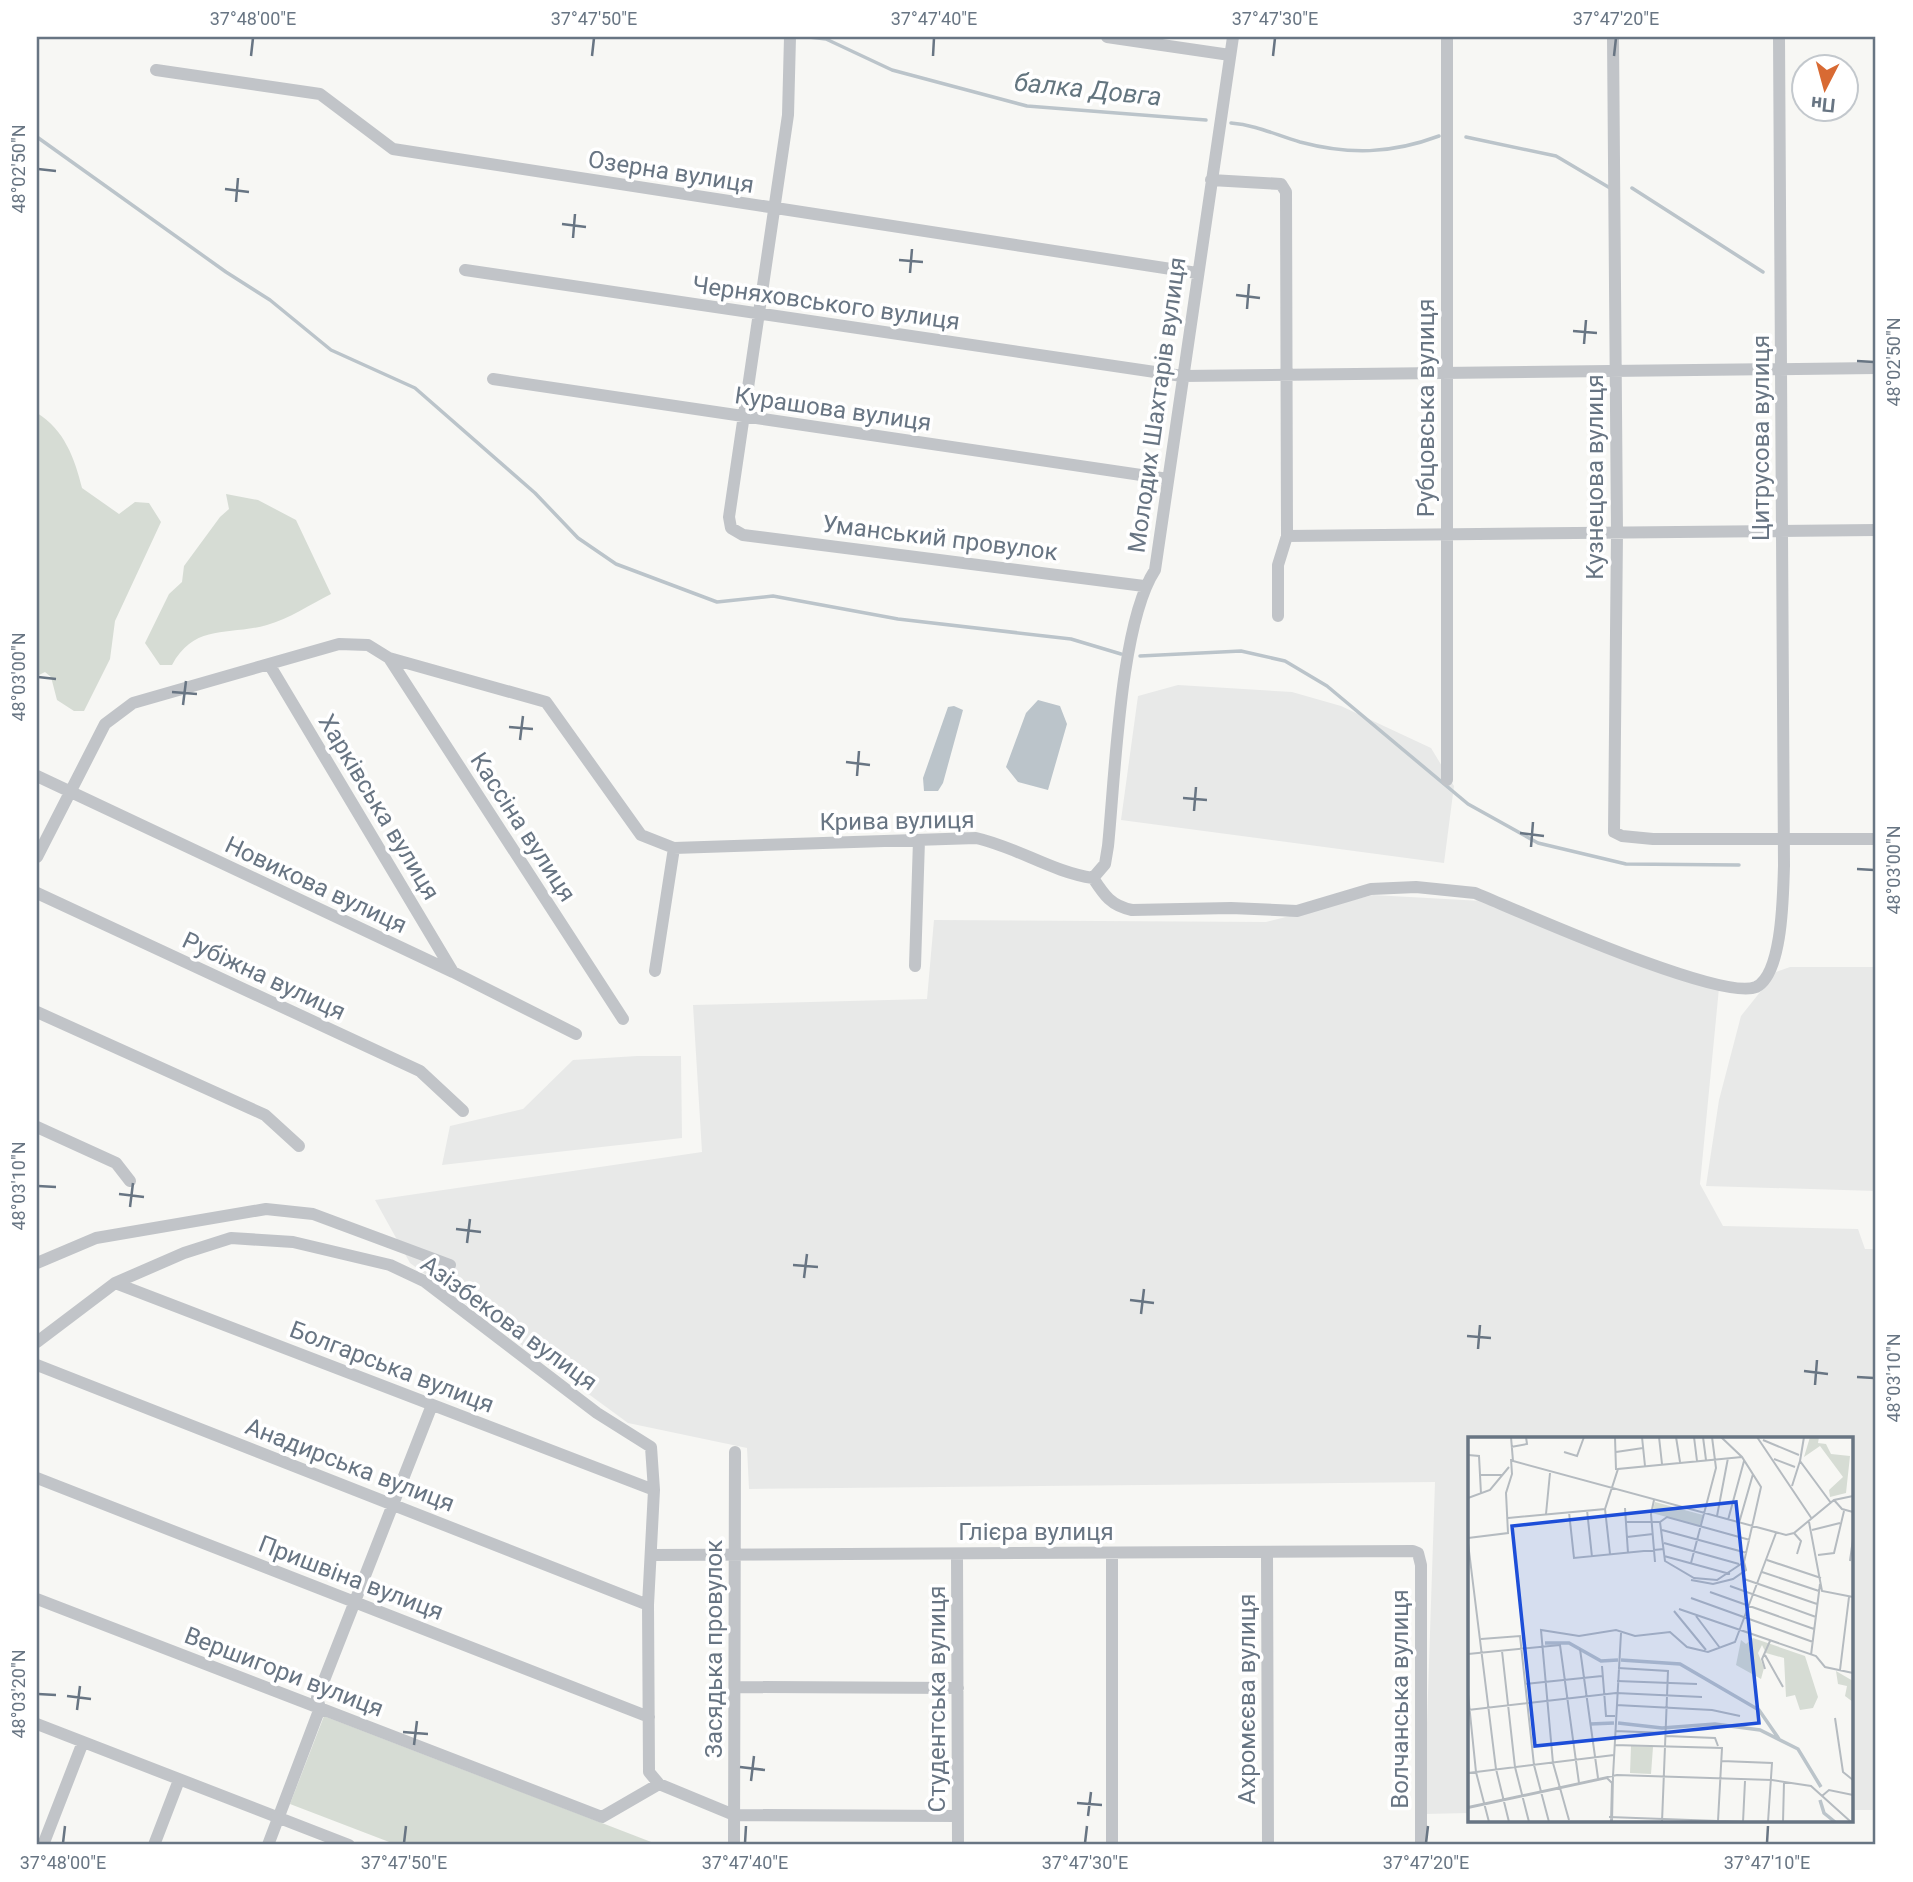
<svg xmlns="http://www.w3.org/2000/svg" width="1913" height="1882" viewBox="0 0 1913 1882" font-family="Roboto,sans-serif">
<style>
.built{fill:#e8e9e8}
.green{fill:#d6dcd4}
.water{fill:#bbc4ca}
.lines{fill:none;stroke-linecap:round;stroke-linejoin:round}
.stream{stroke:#bbc4ca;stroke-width:3.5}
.minor{stroke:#c1c4c8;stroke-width:12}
.ticks{fill:none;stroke:#687583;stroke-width:2.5}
.labels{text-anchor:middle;stroke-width:7;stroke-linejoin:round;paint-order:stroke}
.street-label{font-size:24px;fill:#687583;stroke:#fff}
.water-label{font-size:26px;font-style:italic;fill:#63757f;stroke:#fff}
.inset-river{fill:none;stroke:#bbc4ca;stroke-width:3.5}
.inset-road{fill:none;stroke:#b5bbc0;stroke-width:2}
.view{fill:#1d4ed8;fill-opacity:0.15;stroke:#1d4ed8;stroke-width:3.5}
.inset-edge{fill:none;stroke:#687583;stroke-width:3.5}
.neatline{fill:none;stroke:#687583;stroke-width:2.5}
.ticks-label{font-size:18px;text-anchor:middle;fill:#687583}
</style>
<rect width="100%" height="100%" fill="#f7f7f4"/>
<path class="built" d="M1178,685L1292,692L1341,706L1431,748L1454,786L1444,863L1121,820L1138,696Z
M1373,895L1482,901L1719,988L1700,1184L1723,1226L1858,1229L1865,1249H1876V1810H1852V1439H1470V1813L1424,1814L1435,1482L749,1489L747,1448L628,1423L410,1263L375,1200L702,1152L693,1005L927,999L934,920L1266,922Z
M1790,967H1876V1191L1706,1186L1719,1100L1741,1016L1776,972Z
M637,1056H681L682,1138L442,1165L450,1126L523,1109L573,1060Z"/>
<path class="green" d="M37,413C64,429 75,459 82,488L119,514L135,502L149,503L161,522L115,621L110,659L84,711H74L57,700L51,677L45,672L37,676Z
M226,494L258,500L296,520L331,594C311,604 289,619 267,625C228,636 195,623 172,665H160L145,643L169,594L182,582L184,566L220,517L229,509Z
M324,1716L659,1845H397L290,1804Z"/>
<path class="water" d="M1038,700L1060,706L1067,724L1048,790L1018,782L1006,767L1026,713Z
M954,706L963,710L943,783L938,791H924L923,778L948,707Z"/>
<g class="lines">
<path class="stream" d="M613,37H631
M809,37L826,39L892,70L1027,106L1206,120
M1231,123C1256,125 1276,135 1300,142C1349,155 1391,154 1439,136
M37,137L226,272L270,300L331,350L415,388L535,493L578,538L616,564L717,602L773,596L898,619L1071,639L1121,654
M1466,137L1556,156L1610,188
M1632,188L1763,272
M1140,656L1241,651L1285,661L1327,686L1468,804L1538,843L1626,864L1739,865"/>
<path class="minor" d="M790,37L788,115L729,517L731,528L743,535L1144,586
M1107,37L1230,55
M1613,37L1617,533L1614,832L1622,836L1653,839H1876
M156,70L320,94L393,149L1197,273
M1211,180L1281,184L1286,192L1287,536L1278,565V616
M465,270L1182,376L1876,368
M493,379L1168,479
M1287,536L1876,530
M389,658L623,1019
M269,664L453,972
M37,776L453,972L576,1034
M1447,780V37
M37,857L105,724L133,703L339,644L368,645L389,658L546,702L641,835L674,848L976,838C1017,847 1052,872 1093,878C1104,895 1111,906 1132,910L1231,908L1297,911L1371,889L1416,887L1475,893C1519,911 1721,1002 1756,987C1783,974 1783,893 1784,866L1779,37
M1093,878L1105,864L1108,846C1115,777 1120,623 1155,570L1233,37
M37,893L420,1071L463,1111
M915,966L919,840
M655,971L674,848
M37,1012L265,1115L299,1146
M37,1127L116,1163L130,1181
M37,1263L96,1238L266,1209L313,1214L450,1265
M115,1283L654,1490
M37,1342L115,1283L184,1253L231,1238L293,1242L390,1265L424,1281L597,1413L651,1447L654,1490L648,1605L649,1772L659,1784
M37,1365L648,1605
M37,1478L649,1717
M1267,1552L1268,1845
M1112,1553V1845
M957,1554L958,1845
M653,1555L1413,1551L1418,1553L1421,1565V1845
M37,1599L602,1817L659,1784L734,1815L958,1816
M735,1687L958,1688
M37,1724L349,1845
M43,1845L83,1742
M154,1845L179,1780
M268,1845L320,1708L317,1698L432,1405
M734,1845L735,1452"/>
</g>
<path class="ticks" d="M251,56L253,38M592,56L594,38M933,56L934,38M1273,56L1275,38M1614,56L1616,38M38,169L56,171M225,189L249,192M236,202L238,178M562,224L586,227M573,238L575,214M899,260L923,262M910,273L912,249M1236,295L1260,298M1247,309L1249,284M1573,331L1597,333M1584,344L1586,320M1857,361L1874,362M38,677L56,679M172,692L197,694M183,705L186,681M509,727L533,729M520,740L523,716M846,762L870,765M857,776L859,751M1183,798L1207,800M1194,811L1196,787M1520,833L1544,836M1531,847L1533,822M1857,869L1874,870M38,1186L56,1187M119,1194L144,1197M130,1207L133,1183M456,1229L481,1232M467,1243L470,1219M793,1265L818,1267M804,1278L807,1254M1130,1300L1154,1303M1141,1314L1144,1289M1467,1336L1491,1338M1478,1349L1480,1325M1804,1371L1828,1374M1857,1377L1874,1378M1815,1385L1817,1360M38,1694L56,1695M67,1696L91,1699M77,1710L80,1686M403,1732L428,1734M414,1745L417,1721M740,1767L765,1770M751,1781L754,1756M1077,1803L1102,1805M1088,1816L1091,1792M63,1843L65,1826M404,1843L406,1826M745,1843L746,1826M1085,1843L1087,1826M1426,1843L1428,1826M1767,1843L1768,1826"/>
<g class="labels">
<g class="street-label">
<text transform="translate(671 172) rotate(9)" y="8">Озерна вулиця</text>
<text transform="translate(826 303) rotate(8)" y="8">Черняховського вулиця</text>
<text transform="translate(1157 405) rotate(-82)" y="8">Молодих Шахтарів вулиця</text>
<text transform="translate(1426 408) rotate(-90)" y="8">Рубцовська вулиця</text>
<text transform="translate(833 409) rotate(8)" y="8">Курашова вулиця</text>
<text transform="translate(1761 438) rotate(-90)" y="8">Цитрусова вулиця</text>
<text transform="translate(1595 477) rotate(-90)" y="8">Кузнецова вулиця</text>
<text transform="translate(940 538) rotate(7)" y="8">Уманський провулок</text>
<text transform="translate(379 807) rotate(59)" y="8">Харківська вулиця</text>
<text transform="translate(897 821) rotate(-1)" y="8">Крива вулиця</text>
<text transform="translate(523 827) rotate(57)" y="8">Кассіна вулиця</text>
<text transform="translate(316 885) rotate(25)" y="8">Новикова вулиця</text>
<text transform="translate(264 976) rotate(25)" y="8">Рубіжна вулиця</text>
<text transform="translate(509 1323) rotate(36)" y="8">Азізбекова вулиця</text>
<text transform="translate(392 1367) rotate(21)" y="8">Болгарська вулиця</text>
<text transform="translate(350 1465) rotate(21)" y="8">Анадирська вулиця</text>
<text x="1036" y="1540">Глієра вулиця</text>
<text transform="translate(351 1578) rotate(21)" y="8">Пришвіна вулиця</text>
<text transform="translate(714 1649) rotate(-90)" y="8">Засядька провулок</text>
<text transform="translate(284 1672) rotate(21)" y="8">Вершигори вулиця</text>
<text transform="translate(937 1699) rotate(-90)" y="8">Студентська вулиця</text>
<text transform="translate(1247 1699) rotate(-90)" y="8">Ахромєєва вулиця</text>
<text transform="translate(1400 1699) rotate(-90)" y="8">Волчанська вулиця</text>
</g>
<g class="water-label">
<text transform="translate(1088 89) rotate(6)" y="9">балка Довга</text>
</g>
</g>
<g transform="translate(1468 1437)">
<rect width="385" height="385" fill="#f7f7f4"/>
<path d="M342,0H351L350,6L358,7L363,17L382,19L378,56L362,60L361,53L375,40L352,9L336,20ZM187,65L235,78L232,89L184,76ZM285,201L337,219L350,260L345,271L332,273L327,258L318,260L316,221L298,216L294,208L290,216L296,231L293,242L268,228L273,203L278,207ZM368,234L385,244V265L377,259L379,249L370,247ZM163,309L185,310L183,337L162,336Z" fill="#d6dcd4"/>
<path class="inset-river" d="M77,206H101L133,224L150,223M153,223L212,227L291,273L311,302M150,286L194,291L247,287L292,293L330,312L353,350M122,287L146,286M352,363L356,376L367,385"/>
<path class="inset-road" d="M43,0L45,24L318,98L326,96L366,63L385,59M147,0L148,33M174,0L177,29M191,0L194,27M208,0L212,25M226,0L229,24M235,0L238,23M289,0L344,82M336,0L332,24L363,66M295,3L331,18M43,10L59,7L58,0M96,15L109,19L116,0M148,15L175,11M0,18L11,19L13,57M306,22L327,30M12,38H34M324,49L332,24M0,61L22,53L41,30M186,63L183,77L187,125M366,63L374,72L385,75M157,71L160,116M137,72L142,117M119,73L124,120M101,75L106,121L196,112M78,77L82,36M249,79L260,21M40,81L137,72L150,32L274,20M260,83L276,24M157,85H192L199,80L282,103M192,85L197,124L226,141L249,143L276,125L293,50L274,20L253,0M341,85L354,154L385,160M271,86L285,37M194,93L279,116M344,93L372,86M326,96L333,104L329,117M159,100L185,97M0,101L40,96L38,56L44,37L43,22M0,106L28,332L41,385M196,106L271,127M350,118L366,116L376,74M196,119L262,137M299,123L353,141M382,124L385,102M223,126L248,31L244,0M294,135L351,154M276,142L349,167M223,143L245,147L265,142L278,133L276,125M262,149L348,180M242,155L346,192M223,161L345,205M211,172L348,219L357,230L385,236M206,174L238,213M228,179L252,211M13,202L52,199L66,328L81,385M112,212L130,341M34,214L47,330L61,385M0,217L92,208L111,346M297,218L315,250M343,218L352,147M134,229L138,279H147M150,231L200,234L194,385M297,232L294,222L302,204M372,233L381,160M149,244L229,247M57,247L134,239M0,257L8,335L21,385M148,268L244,273L272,279M0,273L148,256L234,260M367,281L375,335L385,343M147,294L198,296M198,299L247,301L250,309M146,308L254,311L250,384M254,324L304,326L300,385M0,336L146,318M145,339L153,196M354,359L361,353L385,358M0,370L149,338L304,343L343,349L383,385M0,371L139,341L144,346L143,385M141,380L277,385M101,383L85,326L73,193L111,199L148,193L167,199L202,195L219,210L240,215L267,205L308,96M144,385L145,339M275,385L277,344M315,385L316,345"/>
<path class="view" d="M268,65L291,286L67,309L44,89Z"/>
<rect width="385" height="385" class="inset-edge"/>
</g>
<rect width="1913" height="1882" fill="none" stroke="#ffffff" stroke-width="77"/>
<g transform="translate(1825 88) rotate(186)"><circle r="33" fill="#ffffff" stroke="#c3c8cd" stroke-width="2"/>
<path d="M0-5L12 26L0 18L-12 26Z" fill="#d86a33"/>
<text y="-10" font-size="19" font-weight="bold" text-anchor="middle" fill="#687583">Пн</text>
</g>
<rect x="38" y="38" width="1836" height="1805" class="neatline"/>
<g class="ticks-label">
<text x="253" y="25">37°48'00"E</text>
<text x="594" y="25">37°47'50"E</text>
<text x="934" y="25">37°47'40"E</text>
<text x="1275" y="25">37°47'30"E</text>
<text x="1616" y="25">37°47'20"E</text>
<text transform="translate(19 169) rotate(-90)" y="6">48°02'50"N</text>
<text transform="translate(1894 362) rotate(-90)" y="6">48°02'50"N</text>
<text transform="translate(19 677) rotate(-90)" y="6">48°03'00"N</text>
<text transform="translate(1894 870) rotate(-90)" y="6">48°03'00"N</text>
<text transform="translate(19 1186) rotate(-90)" y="6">48°03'10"N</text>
<text transform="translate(1894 1378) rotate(-90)" y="6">48°03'10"N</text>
<text transform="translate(19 1694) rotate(-90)" y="6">48°03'20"N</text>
<text x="63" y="1869">37°48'00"E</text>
<text x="404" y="1869">37°47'50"E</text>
<text x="745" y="1869">37°47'40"E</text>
<text x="1085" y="1869">37°47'30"E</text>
<text x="1426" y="1869">37°47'20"E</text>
<text x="1767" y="1869">37°47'10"E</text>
</g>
</svg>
